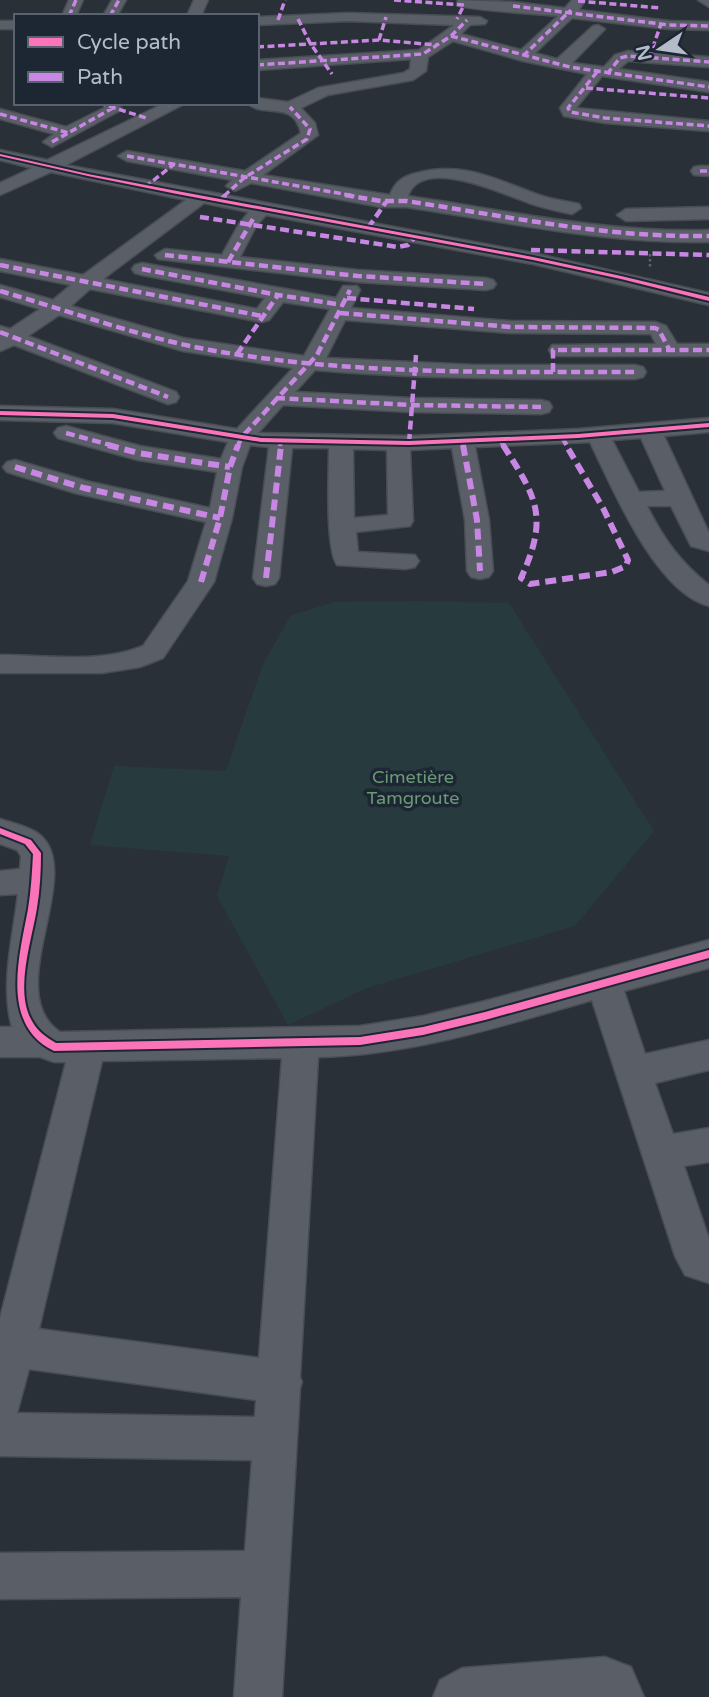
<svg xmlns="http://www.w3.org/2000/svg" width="709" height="1697" viewBox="0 0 709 1697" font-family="'Varela Round',sans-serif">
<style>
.green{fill:#273a3e}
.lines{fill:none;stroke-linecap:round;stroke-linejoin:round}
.minor-casing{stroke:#484c53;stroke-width:3}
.path{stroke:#5d636a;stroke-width:2.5;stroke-dasharray:2.5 2.5;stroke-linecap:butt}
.minor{fill:#5a5e66;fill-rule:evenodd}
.quiet-far2{stroke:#c787e3;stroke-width:3.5;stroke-dasharray:7 3.5;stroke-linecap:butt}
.quiet-far1{stroke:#c787e3;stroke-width:4.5;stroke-dasharray:9 4.5;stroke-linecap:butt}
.quiet{stroke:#c787e3;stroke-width:6;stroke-dasharray:11 6;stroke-linecap:butt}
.cycleway-casing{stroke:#1d2633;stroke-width:4}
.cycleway{fill:#fb73b8;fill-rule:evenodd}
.labels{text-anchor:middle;stroke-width:7;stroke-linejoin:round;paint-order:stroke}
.park-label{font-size:18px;fill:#6b9a76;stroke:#1d2633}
</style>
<rect width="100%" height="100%" fill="#2a3038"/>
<path class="green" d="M415,601L509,603L654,831L575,926L367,988L288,1025L217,896L229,856L90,845L114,766L226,771L263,664L291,615L335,602Z"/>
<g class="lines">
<g class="minor-casing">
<path id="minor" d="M69,0H83L76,16H62Z
M112,0H126L117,16H103Z
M194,0H208L201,16H187Z
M458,0L513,2L565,8L572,0H585L579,10L669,21L709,22V30L669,29L572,18L535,53L557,59L593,26L598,25L605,29L572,63L604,67L615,55L628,51L709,57V67L628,61L619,69L709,82V92L602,76L576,108L709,121V131L605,123L564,116L560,108L587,74L523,61L453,41L428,57L426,71L413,80L328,95L301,108L315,123L318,135L263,175L390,195C395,182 403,176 417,173C463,160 499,181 542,196C554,200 566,201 579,204L581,208L572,214C558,211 543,208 529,203C505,195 422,155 408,196C508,211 608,233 709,230V242C607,244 506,222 406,207H381L251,183L235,191L226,186L232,180L127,161L118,156L127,151L245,171L301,133C293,99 264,119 247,103H257V98L288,102L318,88L403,73L410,69L411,59L257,70V60L419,50L454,25L348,21L257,25V17L348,13L480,17L487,21L485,24L470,25L461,34L521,50L558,16C542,14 462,10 457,5Z
M698,0H709V7Z
M0,21H16V29H0Z
M114,103L121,108L119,111L52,147L43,142L54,134L0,119V109L66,127Z
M165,103H186L66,165L533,253L709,293V305L533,264L266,215L256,226L240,257L358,270L486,278L493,280L496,284L493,288L486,290L358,282L158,259L155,255L165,249L222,255L239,224L249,212L204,203L103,279L257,309L265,298L142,275L135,273L132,269L135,265L142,263L336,298L343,286H357L360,290L351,308L511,321L655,322L666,326L677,344H709V356H560L552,355L549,350L552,345L656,344L651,334L511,333L345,320L326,358L475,365H635L643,367L646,372L643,377L635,379C528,379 421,379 315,370L295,392L411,398L541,400L549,402L552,407L549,412L541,414L411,412L283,405L258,433L409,436L578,429L709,418V432L664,436L709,533V551L691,546L671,506H647C663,538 680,562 709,585V606C655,592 613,489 590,442L475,447L489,520L493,571L489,577L480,579L471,577L467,571L465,520L452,448L410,450L413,521L410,526L356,532L358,552L415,555L419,561L415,567L406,569L337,565C325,547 329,473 329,448H292L279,578L275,584L266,586L257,584L253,578L269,447L250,445L242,467L232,518L214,582L163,658L140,667L102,673H0V655C45,655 101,664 143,646L188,581L206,522L75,493L7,472L3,467L7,462L15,460L90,482L210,508L217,472L138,460L58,438L54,433L58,428L66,426L140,446L221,459L228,442L113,423L0,420V406L113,409L237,429L293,368L183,351L59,315L28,336L176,392L179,397L176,402L168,404L14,345L0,351V326L10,329L40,309L0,297V285L53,300L71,285L0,271V259L83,275L186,200L51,172L0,195V183L32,168L0,160V150L47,160ZM90,289L262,322L269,320L283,302L330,309L304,356L183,338L71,306ZM641,438L665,491L639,492L612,440ZM353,449L387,450L388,515L354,518Z
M700,166H709V176L694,175L691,171L694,167Z
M709,207V219L626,221L617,215L626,209Z
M0,819C12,823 31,827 40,835C86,874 0,992 60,1032L360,1026L423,1016L485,1001L709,940V968L624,991L645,1054L709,1040V1070L655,1083L673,1134L709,1128V1162L684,1166L709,1239V1283L685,1275L675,1256L592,1000C502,1026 412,1055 318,1057L300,1377L302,1382L300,1388L282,1697H234L241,1597L0,1599V1553L245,1551L252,1460L0,1456V1318L66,1062H54L40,1057H0V1027H12C0,985 13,937 18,894L0,895V871L20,869L21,856L17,850L0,844ZM282,1058L259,1358L39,1329L102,1061ZM29,1369L256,1400L255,1417L17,1413Z
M605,1657L631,1667L644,1697H433L440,1680L462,1668Z"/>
</g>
<path class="path" d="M650,254V269"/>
<use href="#minor" class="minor"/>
<path class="quiet-far2" d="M394,0L464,5L457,19
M578,1L661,8
M513,6L669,25L709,26
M69,16L76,0
M110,16L119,0
M298,19L310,43L332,74
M278,20L285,0
M451,36L570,67L709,87
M379,40L386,17
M257,47L379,40L437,45
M523,56L571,10
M649,58L661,24
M257,65L423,54L451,36L467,20
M597,72L568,108L570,112L605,118L709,126
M607,74L620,58L628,56L709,62
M586,88L709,98
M99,103L146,118
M164,103L171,105
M0,114L69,133
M52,142L113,108
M127,156L355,196
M700,171H709
M145,187L173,165
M224,196L244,178L307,139L310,129L290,107"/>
<path class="quiet-far1" d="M345,195L381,201H406C506,216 607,238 709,236
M219,201L226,195
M200,217L398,247L408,245L416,236
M368,228L386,202
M531,250L709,255
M165,255L358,276L486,284
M228,262L253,219
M0,265L262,316
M142,269L278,295
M0,291C70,311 139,337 210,350C350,375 493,372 635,372
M347,298L474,309
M340,313L511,327L655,328L659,330L670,351
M0,332L168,397
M237,354L278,295L343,305
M553,372V350H709
M276,398L411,405L541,407
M66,433L114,446
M562,437L567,446
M500,440L504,446
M409,443L416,355
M463,443L464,446
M238,446L241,438L317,355L350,290
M280,446L281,440"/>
<path class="quiet" d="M108,445L138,453L230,467
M463,445L477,520L480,571
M503,445C537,498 549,517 521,578L530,584L612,572L626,566L628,560L603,508L566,445
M15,467L84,488L220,518
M266,578L281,445
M201,582L220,518L230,467L238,445"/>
<g class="cycleway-casing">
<path id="cycleway" d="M0,154L88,174L177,191L533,257L621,276L709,297V301L621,279L533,260L177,194L88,176L0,156Z
M0,411L113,414L261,438L409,441L578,434L709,423V427L578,438L409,445L261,442L113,418L0,415Z
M0,828L31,840L41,853C41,871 40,890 37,908C32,940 14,991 32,1021C37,1031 46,1037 56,1043L360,1037L423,1027L485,1012L709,950V958L485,1020L423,1035L360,1045L54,1051C0,1025 19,957 28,909C31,891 32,872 33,854L25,844L0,834Z"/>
</g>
<use href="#cycleway" class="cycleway"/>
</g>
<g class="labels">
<g class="park-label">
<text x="413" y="783">Cimetière<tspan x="413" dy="21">Tamgroute</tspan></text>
</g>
</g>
<rect x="14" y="14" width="245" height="91" fill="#1d2633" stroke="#59626f" stroke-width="2"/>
<rect x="28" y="37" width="35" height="10" fill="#fb73b8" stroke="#59626f" stroke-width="2"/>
<text x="77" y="49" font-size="21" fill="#b4bcc9">Cycle path</text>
<rect x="28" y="72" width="35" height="10" fill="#c787e3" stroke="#59626f" stroke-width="2"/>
<text x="77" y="84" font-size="21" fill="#b4bcc9">Path</text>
<g transform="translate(660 49) rotate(257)" stroke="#1d2633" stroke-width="5" paint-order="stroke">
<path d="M0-5L12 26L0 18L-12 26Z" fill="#b4bcc9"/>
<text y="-10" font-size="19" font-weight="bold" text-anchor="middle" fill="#b4bcc9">N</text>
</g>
</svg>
